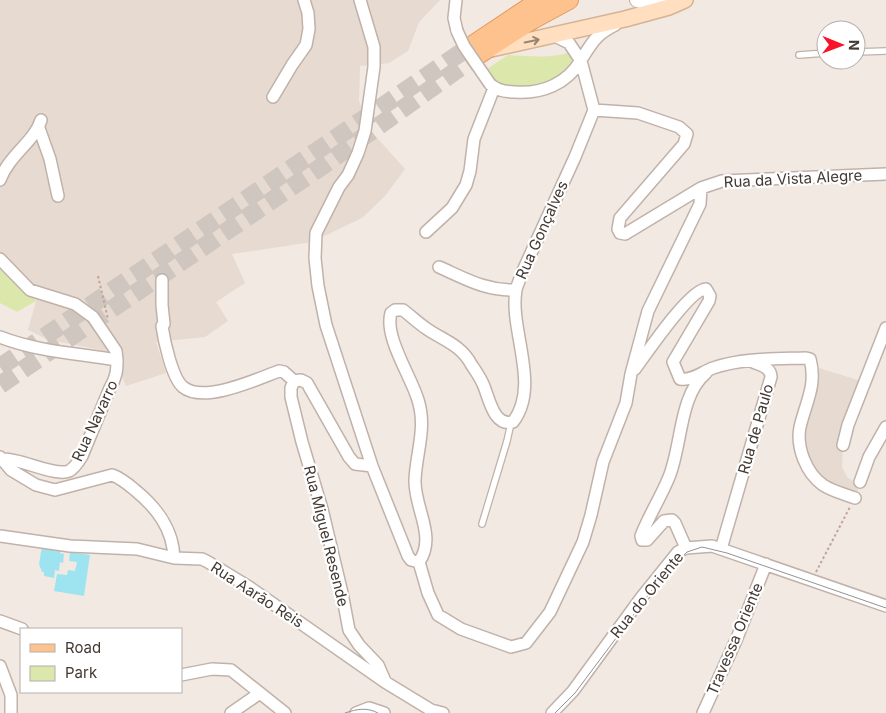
<svg xmlns="http://www.w3.org/2000/svg" width="886" height="713" viewBox="0 0 886 713" font-family="Inter,sans-serif">
<style>
.residential{fill:#e6dad1}
.green{fill:#dbe7ab}
.water{fill:#9ee4f0}
.lines{fill:none;stroke-linecap:round;stroke-linejoin:round}
.primary-tunnel{stroke:#cfc6c0;stroke-width:18;stroke-dasharray:18 9;stroke-linecap:butt}
.service-casing{stroke:#c0b2a9;stroke-width:8}
.minor-casing{stroke:#c0b2a9;stroke-width:14}
.tertiary-casing{stroke:#c0b2a9;stroke-width:16}
.secondary-casing{stroke:#d5b394;stroke-width:18}
.primary-casing{stroke:#e39960;stroke-width:20}
.path{stroke:#bfa697;stroke-width:2;stroke-dasharray:2.5 2.5;stroke-linecap:butt}
.service{stroke:#fff;stroke-width:5.5}
.minor{stroke:#fff;stroke-width:11}
.tertiary{stroke:#fff;stroke-width:14}
.secondary{stroke:#ffdfc0;stroke-width:15}
.primary{stroke:#fec28f;stroke-width:18}
.tram{stroke:#939393;stroke-width:1}
.minor-bridge-casing{stroke:#c0b2a9;stroke-width:14;stroke-linecap:butt}
.minor-bridge{stroke:#fff;stroke-width:11}
.oneway{stroke:#988472}
.labels{text-anchor:middle;stroke-width:4.5;stroke-linejoin:round;paint-order:stroke}
.street-label{font-size:15px;fill:#433933;stroke:#fff}
</style>
<rect width="100%" height="100%" fill="#f2e9e3"/>
<path class="residential" d="M0,0H440L419,22L408,51L389,63L360,66L359,101L370,130L405,169L385,196L362,218L312,242L232,254L245,283L216,302L228,321L205,337L156,342L166,373L126,386L112,352L49,340L28,330L36,301L0,253Z
M819,368L864,382L843,443L842,467L847,477L857,484L858,490L854,496L819,479L802,453L812,369Z"/>
<path class="green" d="M571,52L574,63L569,72L542,86L506,88L495,81L487,69L508,55C529,56 550,59 571,52Z
M0,253L36,301L17,312L0,303Z"/>
<path class="water" d="M42,546L60,549V553L64,554L63,563L60,562L59,571L55,570L54,578L44,576V572H42L39,564Z
M70,552L90,555L84,596L54,591L57,574L67,575L68,570L75,571L77,562L69,561Z"/>
<g class="lines">
<path class="primary-tunnel" d="M0,367L472,45
M0,385L324,165L478,55"/>
<g class="service-casing">
<path id="service" d="M856,52L886,51
M799,55L826,53
M482,524L507,441L511,423"/>
</g>
<g class="minor-casing">
<path id="minor" d="M360,0L374,47V67L365,131L358,153L348,175L339,187L316,233L315,258L318,286L326,325L372,466L408,556L411,560L419,562L428,593L438,615L461,629L511,647L526,643L550,612L583,542L591,515L603,462L626,403L631,374L648,311L700,204L701,188L625,234L620,233L618,229L620,218L684,144L687,134L679,127L638,113L594,110
M456,0L454,18L457,31
M490,84C497,91 506,92 515,92C542,94 567,84 581,60C592,43 595,35 615,25
M273,97L292,65L306,45L309,29L308,13L304,0
M39,128L50,159L58,196
M0,180C9,155 35,141 41,120
M701,188L722,181L886,174
M426,232L452,208L466,185L470,171L474,139L494,88
M0,259L30,290L75,304L93,317L116,351L117,360
M439,267C466,279 486,291 516,290
M162,280V305L164,324L162,326C164,340 172,378 183,387C204,404 257,379 279,371L284,372L294,381L301,380L307,383L349,457L355,464L372,466
M0,337C39,352 76,353 117,360C117,371 116,378 110,388L82,456C79,461 75,468 69,471C55,477 20,458 3,459
M635,369C646,354 690,289 706,289L710,296L709,301L673,362L680,379C692,381 702,372 713,368C742,358 775,359 806,358L810,359C817,385 806,402 800,427C796,447 806,473 823,485C832,491 844,494 855,498
M294,381L291,388V397L302,442L322,509L342,593L349,630L359,645L378,665L385,681
M843,445L848,425L886,328
M0,457L11,470L36,485L55,490L112,475C121,478 128,484 135,490C157,508 173,529 174,558
M860,482L869,457L886,427
M0,536L70,546L137,549L174,558L202,559L208,562L249,587L385,682L431,710L443,713
M686,548L675,523L672,520L664,521L647,540H642L641,536C649,515 661,497 669,477C682,446 679,395 706,373
M721,549L771,377C771,367 760,365 753,362
M419,562C437,536 414,508 415,480C416,453 427,428 418,400C411,376 384,337 391,313L395,310H403C411,316 418,323 427,329C443,340 461,345 471,364C475,370 480,377 483,384C489,397 493,427 513,422C541,385 509,330 516,290C517,285 520,280 521,275L575,157L594,110L581,61L569,43L555,36
M0,621L22,629
M0,666L11,695V713
M181,675L212,669L231,670L285,713
M231,713L260,693
M356,713L369,708L384,713
M552,713L573,691L641,598L678,552L686,548L712,546L886,606
M703,713L737,638L766,564"/>
</g>
<g class="tertiary-casing">
<path id="tertiary" d="M637,0L653,4L671,2"/>
</g>
<g class="secondary-casing">
<path id="secondary" d="M491,49L625,19L669,7L685,0"/>
</g>
<g class="primary-casing">
<path id="primary" d="M474,44L540,0
M478,55L532,20L569,0"/>
</g>
<path class="path" d="M98,276L108,319
M816,572L850,507"/>
<use href="#service" class="service"/>
<use href="#minor" class="minor"/>
<use href="#tertiary" class="tertiary"/>
<use href="#secondary" class="secondary"/>
<use href="#primary" class="primary"/>
<path class="tram" d="M345,713C357,709 367,707 378,713
M555,713L575,693L658,582L687,552L702,547L727,553L886,608"/>
<g class="minor-bridge-casing">
<path id="minor-bridge" d="M457,31L464,46L490,84"/>
</g>
<use href="#minor-bridge" class="minor-bridge"/>
</g>
<defs><path id="oneway-shaft" d="M-6 0H5M1.5-3L5.5 0L1.5 3" fill="none" stroke-width="1.6" stroke-linecap="round" stroke-linejoin="round" transform="scale(1.25)"/></defs>
<use class="oneway" href="#oneway-shaft" transform="translate(532 41) rotate(-12)"/>
<g class="labels">
<g class="street-label">
<text transform="translate(793 179) rotate(-3)" y="5">Rua da Vista Alegre</text>
<text transform="translate(542 230) rotate(-66)" y="5">Rua Gonçalves</text>
<text transform="translate(95 421) rotate(-65)" y="5">Rua Navarro</text>
<text transform="translate(756 429) rotate(-74)" y="5">Rua de Paulo</text>
<text transform="translate(326 536) rotate(76)" y="5">Rua Miguel Resende</text>
<text transform="translate(257 595) rotate(33)" y="5">Rua Aarão Reis</text>
<text transform="translate(647 595) rotate(-51)" y="5">Rua do Oriente</text>
<text transform="translate(735 639) rotate(-67)" y="5">Travessa Oriente</text>
</g>
</g>
<rect x="20" y="628" width="162" height="65" fill="#ffffff" stroke="#b4b0ad"/>
<rect x="30" y="644" width="25" height="8" fill="#fec28f" stroke="#b4b0ad"/>
<text x="65" y="653" font-size="15" fill="#433933">Road</text>
<rect x="30" y="666" width="25" height="15" fill="#dbe7ab" stroke="#b4b0ad"/>
<text x="65" y="678" font-size="15" fill="#433933">Park</text>
<g transform="translate(841 45) rotate(91)"><circle r="24" fill="#ffffff" stroke="#b4b0ad"/>
<path d="M0-4L9 19L0 12L-9 19Z" fill="#fa122b"/>
<text y="-8" font-size="14" font-weight="bold" text-anchor="middle" fill="#433933">N</text>
</g>
</svg>
